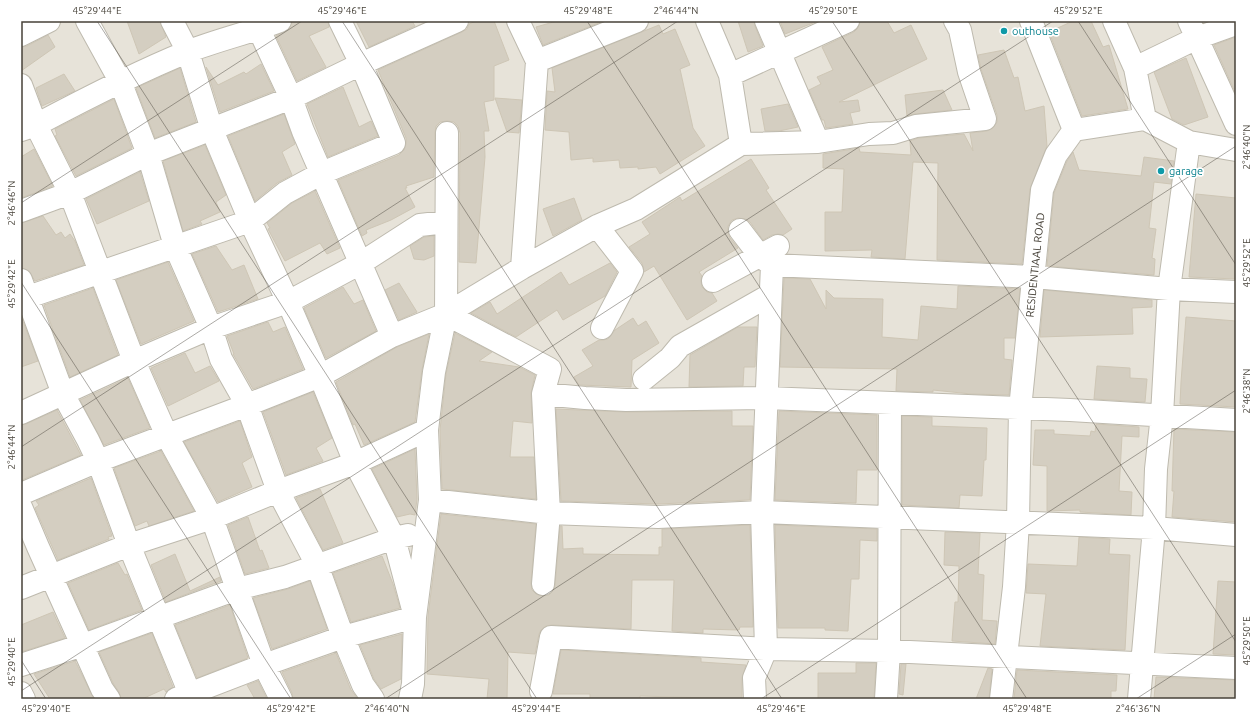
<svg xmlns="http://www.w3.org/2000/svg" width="1257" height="720" viewBox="0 0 1257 720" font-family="Ubuntu,sans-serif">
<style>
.residential{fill:#e7e3d9}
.building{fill:#d4cec1;stroke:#cec6b5}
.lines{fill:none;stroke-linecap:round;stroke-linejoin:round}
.minor-casing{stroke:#bebaae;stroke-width:24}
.minor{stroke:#fff;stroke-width:22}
.ticks{fill:none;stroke:#474239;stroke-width:1;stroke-opacity:0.45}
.culture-dot{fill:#0f9aa8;stroke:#fff;stroke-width:1.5}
.labels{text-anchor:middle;stroke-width:3.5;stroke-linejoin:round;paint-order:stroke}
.culture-label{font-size:11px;fill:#0d838f;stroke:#fff;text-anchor:start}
.street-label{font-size:11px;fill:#474239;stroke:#fff}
.neatline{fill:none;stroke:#474239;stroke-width:1.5}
.ticks-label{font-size:10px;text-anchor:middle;fill:#474239}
</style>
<rect width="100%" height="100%" fill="#f3f1eb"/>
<path class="residential" d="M21,21H1236V699H21Z"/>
<path class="building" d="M127,21H160L166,37L139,54Z
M292,21H328L329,27L309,36L326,67L297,81L276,36L289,29Z
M356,21H412L415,26L369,47Z
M476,21H494L509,60L494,66V100L484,102L489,131H484L485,157L476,263L459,262L460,133L458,126L454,122L447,121L440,122L436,126L435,133L434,177L406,186L407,188H405L415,207L391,220L366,230L367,233L362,236L338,180L399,155L404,150L406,144V138L378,70L462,32L467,29L469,24Z
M557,21H601V22L543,45L536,27Z
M738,21H754L755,26L763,46L748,52Z
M780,21H818L785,34Z
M860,21H887L894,33L911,25L927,59L839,102L858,100L860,111L850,113L853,124L826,128L824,120H822L809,90L821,84L817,77L833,70L822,47L854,32L858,28Z
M1073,21H1091L1103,47L1109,45L1128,109L1082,116L1049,32Z
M659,25L663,34L675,29L690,65L680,69L693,128L705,146L660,174L656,167L638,169V167L620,168L619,160L593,162V158L571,160L569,132L545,130L547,91L555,92L552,68Z
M48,35L55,47L21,71V47L27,46Z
M1236,37V94L1214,45Z
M1004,50L1014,78L1018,77L1025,111L1044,106L1047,146L1030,189L1022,264L937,260L938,163L913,162L905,259L871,257L872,250L825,251V212H842L844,169L823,168V154L859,148L860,152L911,155L910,141L918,138L964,134L973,151L970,133L987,131L993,128L997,122V115L981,69L978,55Z
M1186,58L1208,117L1184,125L1172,119L1154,72Z
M261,64L274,91L220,112L206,67L218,85L244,72L246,74Z
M180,68L196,122L155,138L136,88Z
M64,74L75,91L42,106L36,88Z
M343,87L359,127L371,121L378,136L328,157L307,104Z
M943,90L952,110L915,114L907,116L905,95Z
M495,98L522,100L519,133L507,132Z
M114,99L132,148L76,176L55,136L57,135L55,129Z
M788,104L798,127L779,131H765L761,109Z
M284,114L295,144L282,152L292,175L277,183L255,201L228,136Z
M205,145L226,195L216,202L220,212L200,221L202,224L183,231L163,161Z
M34,149L53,186L21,198V157Z
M1073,152L1079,170L1141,176L1144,157L1174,161L1171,184L1154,182L1149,228L1156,229L1152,258L1155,259L1154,275L1047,266L1054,193L1067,161Z
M751,159L769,188L766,190L792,229L783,235L778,234L772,235L763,240L750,222L745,219L738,218L732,220L728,226V232L730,238L738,248L699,272L702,276L701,281L702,287L707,292L712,293L717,301L687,320L654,266L644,272L642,263L629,247L650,234L642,222L680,197L682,201Z
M140,172L149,201L97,224L86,199Z
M315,191L340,248L327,254L320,243L285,261L268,229L270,228L267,223L292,203Z
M1196,194L1236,198V279L1189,277Z
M574,198L582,220L553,236L543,209Z
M43,216L56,235L61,232L65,238L70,234L75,241L84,265L35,281L29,271L21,268V223Z
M434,236V256L424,260L414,259L410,246L424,237Z
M216,246L232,270L244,265L258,299L218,312L192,254Z
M168,262L194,321L141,344L116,280Z
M610,263L617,272L605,296L563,320L557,310L516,337L471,313L490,302L497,314L561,272L569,285Z
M784,278L810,279L826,309V290L834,298L883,299L882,337L918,340L921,306L957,309L958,286L1020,289L1015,338H1004V359L1012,360L1009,395L971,394L933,390V392L896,391L897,369L780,367Z
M399,283L417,312L399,320L385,290Z
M343,287L354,304L363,300L376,331L326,358L304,308Z
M93,288L118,355L70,377L44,305Z
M1044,290L1152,300V307L1132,308L1133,334L1040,337Z
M21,316L38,361L21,367Z
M1186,317L1236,321V407L1180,404L1181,382Z
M633,318L638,326L646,321L659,343L632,360L631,387L579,385L574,377L593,366L582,350L599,340H603L608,339L615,330Z
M268,322L273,332L285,327L303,369L253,389L233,354H234L227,336Z
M738,327H757L755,367H744L743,386L689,387L690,355Z
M455,333L492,352L479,361L519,367L535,375L531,393L532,423L513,421L510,457H534L536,499L442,489L440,430L446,374Z
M429,334L422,370L415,422L364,445L355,424L353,425L336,382L397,347Z
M185,353L195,373L210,366L219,381L168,406L151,368Z
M1097,366L1130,368V378L1147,379L1145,402L1094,399Z
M128,378L150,428L104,445L80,400Z
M313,392L332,438L316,448L323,461L286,475L263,412Z
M556,409L626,412L732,411V426H753L750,500L658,504L561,501Z
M57,410L81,455L22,480L21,478V425L26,424Z
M779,411L877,415V470H857L856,503L775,500Z
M902,416L932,417V426L987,428L986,460H984L982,496L960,495L959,508L902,505Z
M240,421L252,457L242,463L252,487L218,502L184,442Z
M1096,424L1139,427V437L1122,436L1119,491L1132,492L1131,515L1080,512V510L1047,511V466L1033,465L1035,430H1054V434L1090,436L1091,431L1095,432Z
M1174,429L1236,432V522L1172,517L1174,491H1172Z
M415,449L417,499L415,515L410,514L397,517L372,469Z
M161,451L194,511L149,526L147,521L135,526L114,468Z
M91,478L112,536L108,537L109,539L58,560L35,508L39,505L36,501Z
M320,489L343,543L323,550L296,498Z
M441,514L536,524L531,583L532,590L536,594L542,596L549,595L553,591L555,585L560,526H562L563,549L583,548V554L659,555V547H662V529L750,525L753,627H740L739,630L703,629V633L672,631L674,580H632L631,629L552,625L546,626L541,630L539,634L535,654L508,652L507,699H487L489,679L427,674L428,616Z
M248,517L260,551L262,550L269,568L245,574L228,525Z
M775,525L877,529V541L860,540L859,579H851L848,631L825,630V628H778Z
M945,532L980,533L978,574L984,575L982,620L997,621L995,644L952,641L955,602H958L959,566L944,565Z
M1079,537L1110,539L1109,554L1130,555L1125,650L1040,646L1046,594L1026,593L1028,564L1077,566Z
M175,554L190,591L220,577L221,581L166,602L151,565Z
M382,556L393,584L400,608L351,622L333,573Z
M118,563L125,575L127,574L142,610L89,630L68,583Z
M310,581L327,629L272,649L253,598L288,589Z
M1218,581L1236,582V655L1213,654Z
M230,605L248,658L197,678L175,625Z
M53,612L65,638L21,652V625Z
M152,633L173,687L166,692L164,689L142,699H121L119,692L113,683L99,652Z
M402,634L401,679L381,689L374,679L360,645Z
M561,650L701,658V662L746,665L742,678V699L640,696V699H590V694H553Z
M336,653L351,690L358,699H293L292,693L282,672Z
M75,661L94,699H50L34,674Z
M856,663H876L874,699H818V673H856Z
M901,664H906L903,695L899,694Z
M988,668L992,669L989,699H976Z
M1017,670L1117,675L1116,691H1111V699H1014Z
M1156,677L1236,680V699H1154Z
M258,681L267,699H255L247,685Z"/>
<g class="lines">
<g class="minor-casing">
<path id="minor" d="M87,21L120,81L148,154L175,246L211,328L221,359L247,405L278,491L317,565L343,637L363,685L373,699
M172,21L188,52L212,130L250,221L288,302L320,376L355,463L394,538L415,617L343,637L264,665L176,699
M255,21L291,98L303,131L392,336
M518,21L537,61L522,268
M707,21L730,75L741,144
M766,21L818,142
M1031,21L1074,130
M1114,21L1135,68L1145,119
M1189,21L1236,124
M21,35L49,21
M537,61L637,21
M1135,68L1197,38L1236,24
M730,75L848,21
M21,85L36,125L70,193L134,361L167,436L212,518L264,665L281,699
M21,130L36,125C85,99 135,73 187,52C217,40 249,33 280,21
M1074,130L1145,119L1189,142L1236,150
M21,211L70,193L148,154L291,98L361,64L457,21
M597,226L632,271L602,328
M740,230L760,256L772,265L1034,277L1169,289L1236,292
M21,280L63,394L88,440L98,461L129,545L192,699
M713,281L778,246
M21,301L28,297L250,221L285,193L322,173L394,143L361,64L340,21
M446,314L550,369L543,394L549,513L543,584
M644,379L670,358L680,346L770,295
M543,394L585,398L626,400L766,398L1070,410L1236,420
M21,413L134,361L211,328L288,302L361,263L420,225L446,222
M21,494L98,461L247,405L320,376L392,336L446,314L522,268L597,226L636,209L741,144L818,142L869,134L893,133L916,126L985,119L969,72L960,30L955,21
M430,500L549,513L658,517L762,512L1154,528L1236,535
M21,507L38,547L102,689L109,699
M21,588L129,545L212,518L278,491L355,463L427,430
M21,665L83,645L237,589L285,577L394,538L408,535
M541,691L551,637L766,649L889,651L1236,668
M21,693L24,699
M410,699L413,684L415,617L430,500L427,430L434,372L446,314L447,133
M755,699L754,678L766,649L762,512L772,265
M886,699L889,651L890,403
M1001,699L1014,587L1018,522L1020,409L1042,190L1056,155L1074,130
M1139,699L1154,528L1156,469L1162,415L1169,289L1189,142"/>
</g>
<use href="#minor" class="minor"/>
</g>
<path class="ticks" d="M97,21L537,699M342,21L782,699M587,21L1027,699M832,21L1236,642M1078,21L1236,265M21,203L302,21M21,282L291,699M21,447L678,21M21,660L46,699M21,691L1053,21M385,699L1236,146M761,699L1236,390M1136,699L1236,634"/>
<g class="culture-dot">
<circle cx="1004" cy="31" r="4"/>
<circle cx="1161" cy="171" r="4"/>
</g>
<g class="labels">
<g class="culture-label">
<text x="1012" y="35">outhouse</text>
<text x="1169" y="175">garage</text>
</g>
<g class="street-label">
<text transform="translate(1035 265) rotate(-84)" y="4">RESIDENTIAAL ROAD</text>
</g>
</g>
<rect width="1257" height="720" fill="none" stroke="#ffffff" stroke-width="44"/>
<rect x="22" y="22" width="1213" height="676" class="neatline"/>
<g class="ticks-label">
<text x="97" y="14">45°29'44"E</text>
<text x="342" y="14">45°29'46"E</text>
<text x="588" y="14">45°29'48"E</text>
<text x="676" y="14">2°46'44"N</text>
<text x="833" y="14">45°29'50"E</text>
<text x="1078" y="14">45°29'52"E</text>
<text transform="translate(1246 147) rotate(-90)" y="4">2°46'40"N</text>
<text transform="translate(11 203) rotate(-90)" y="4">2°46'46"N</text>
<text transform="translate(1246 263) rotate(-90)" y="4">45°29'52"E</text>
<text transform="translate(11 284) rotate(-90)" y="4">45°29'42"E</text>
<text transform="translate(1246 391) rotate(-90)" y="4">2°46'38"N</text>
<text transform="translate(11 447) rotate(-90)" y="4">2°46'44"N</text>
<text transform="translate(1246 641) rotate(-90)" y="4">45°29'50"E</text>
<text transform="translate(11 662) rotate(-90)" y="4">45°29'40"E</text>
<text x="46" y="712">45°29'40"E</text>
<text x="291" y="712">45°29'42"E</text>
<text x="387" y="712">2°46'40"N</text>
<text x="536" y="712">45°29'44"E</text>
<text x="781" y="712">45°29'46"E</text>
<text x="1027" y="712">45°29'48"E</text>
<text x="1138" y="712">2°46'36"N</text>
</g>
</svg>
